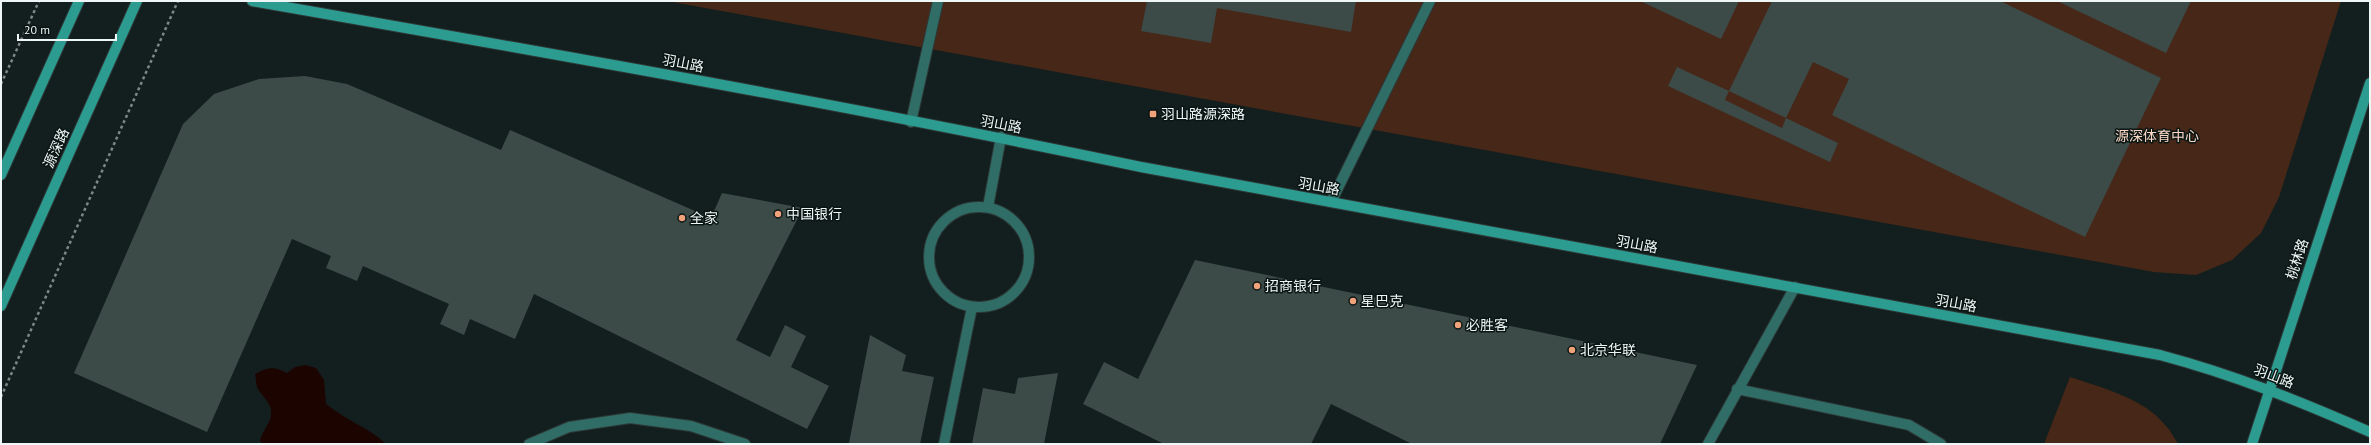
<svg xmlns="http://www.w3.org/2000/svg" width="2371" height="445" viewBox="0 0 2371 445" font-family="'PT Sans','Noto Sans SC',sans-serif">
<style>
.green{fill:#472717}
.water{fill:#1c0400}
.building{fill:#3c4a48}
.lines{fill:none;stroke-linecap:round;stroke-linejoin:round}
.lane-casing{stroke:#2d3938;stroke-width:12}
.secondary-casing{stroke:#2d3938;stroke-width:12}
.path{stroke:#7d8786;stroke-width:2.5;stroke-dasharray:3 3;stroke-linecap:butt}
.lane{stroke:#2f6d66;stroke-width:10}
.secondary{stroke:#2c9c91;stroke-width:10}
.poi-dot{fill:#f0a27a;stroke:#0a1614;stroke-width:1.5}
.labels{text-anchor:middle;stroke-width:3;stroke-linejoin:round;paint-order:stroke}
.street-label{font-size:14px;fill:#eff7f6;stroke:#0a1614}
.poi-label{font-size:14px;fill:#eff7f6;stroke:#0a1614;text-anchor:start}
.park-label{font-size:14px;fill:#fbd8c6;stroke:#0a1614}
</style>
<rect width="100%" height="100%" fill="#131f1e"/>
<path class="green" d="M667,1H2341L2279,197L2261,233L2232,260L2196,275L2154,272Z
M2070,377C2102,388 2144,398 2166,426C2171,431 2174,438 2178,444H2044Z"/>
<path class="water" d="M305,365L316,368L324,380L326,404C345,420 368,427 386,444H263L260,441C262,430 270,425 271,415C273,403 261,396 257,387C256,383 256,378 255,374C268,367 274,366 287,373L295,367Z"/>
<path class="building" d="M1147,1H1356L1351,32L1217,8L1211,43L1141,31Z
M1640,1H1739L1721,39Z
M1772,1H2000L2161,78L2085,237L1832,115L1849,79L1813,62L1786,118L1729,91Z
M2057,1H2191L2166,53Z
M1677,67L1729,91L1725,100L1782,128L1786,118L1838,143L1830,162L1668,86Z
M305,76L347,84L501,150L510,130L711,218L722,193L803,208L736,340L770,357L785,325L806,336L791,367L829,386L807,429L534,294L515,339L470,319L464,335L440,324L449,304L363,266L357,281L326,268L331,256L292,239L207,432L74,373L183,124L214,94L259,79Z
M1195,260L1697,365L1660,444H1412L1331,404L1311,444H1164L1083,404L1104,362L1138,379Z
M870,335L906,355L902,371L934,377L920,444L849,443Z
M1058,373L1044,444H972L983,388L1015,394L1018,378Z"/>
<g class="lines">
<g class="lane-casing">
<path id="lane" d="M911,122L938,1
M1331,202L1430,1
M929 257a50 50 0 1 1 100 0a50 50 0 1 1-100 0Z
M988,207L1001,137
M1737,389L1909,425L1941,444
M529,444L569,427L630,418L691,426L745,444
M944,444L972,307
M1708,444L1795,287"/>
</g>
<g class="secondary-casing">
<path id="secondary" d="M252,1C549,53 846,105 1141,167L2160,355C2235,375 2299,401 2370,432
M1,175L79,1
M1,306L137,1
M2252,444L2370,83"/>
</g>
<path class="path" d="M1,84L39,1
M1,397L178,1"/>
<use href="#lane" class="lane"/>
<use href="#secondary" class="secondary"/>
</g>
<g class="poi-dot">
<rect x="1149" y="110" width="8" height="8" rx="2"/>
<circle cx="778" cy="214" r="4"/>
<circle cx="682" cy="218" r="4"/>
<circle cx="1257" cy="286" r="4"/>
<circle cx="1353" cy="301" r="4"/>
<circle cx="1458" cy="325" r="4"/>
<circle cx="1572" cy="350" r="4"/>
</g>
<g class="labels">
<g class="street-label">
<text transform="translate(683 63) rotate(11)" y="5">羽山路</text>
<text transform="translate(1001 124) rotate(11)" y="5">羽山路</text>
<text transform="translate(56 148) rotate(-66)" y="5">源深路</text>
<text transform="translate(1319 186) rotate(10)" y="5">羽山路</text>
<text transform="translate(1637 244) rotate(10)" y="5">羽山路</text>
<text transform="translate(2297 259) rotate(-72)" y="5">桃林路</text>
<text transform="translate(1956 303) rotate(10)" y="5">羽山路</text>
<text transform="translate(2274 376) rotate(21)" y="5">羽山路</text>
</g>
<g class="poi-label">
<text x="1161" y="119">羽山路源深路</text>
<text x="786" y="219">中国银行</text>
<text x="690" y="223">全家</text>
<text x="1265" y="291">招商银行</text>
<text x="1361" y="306">星巴克</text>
<text x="1466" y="330">必胜客</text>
<text x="1580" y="355">北京华联</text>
</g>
<g class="park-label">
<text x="2157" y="141">源深体育中心</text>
</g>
</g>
<rect width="2371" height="445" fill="none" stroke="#eff7f6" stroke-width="4"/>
<path d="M18 34v6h98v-6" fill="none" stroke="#eff7f6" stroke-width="2"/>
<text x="24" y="34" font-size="12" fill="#eff7f6" stroke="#0a1614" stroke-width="3" paint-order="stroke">20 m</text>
</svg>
